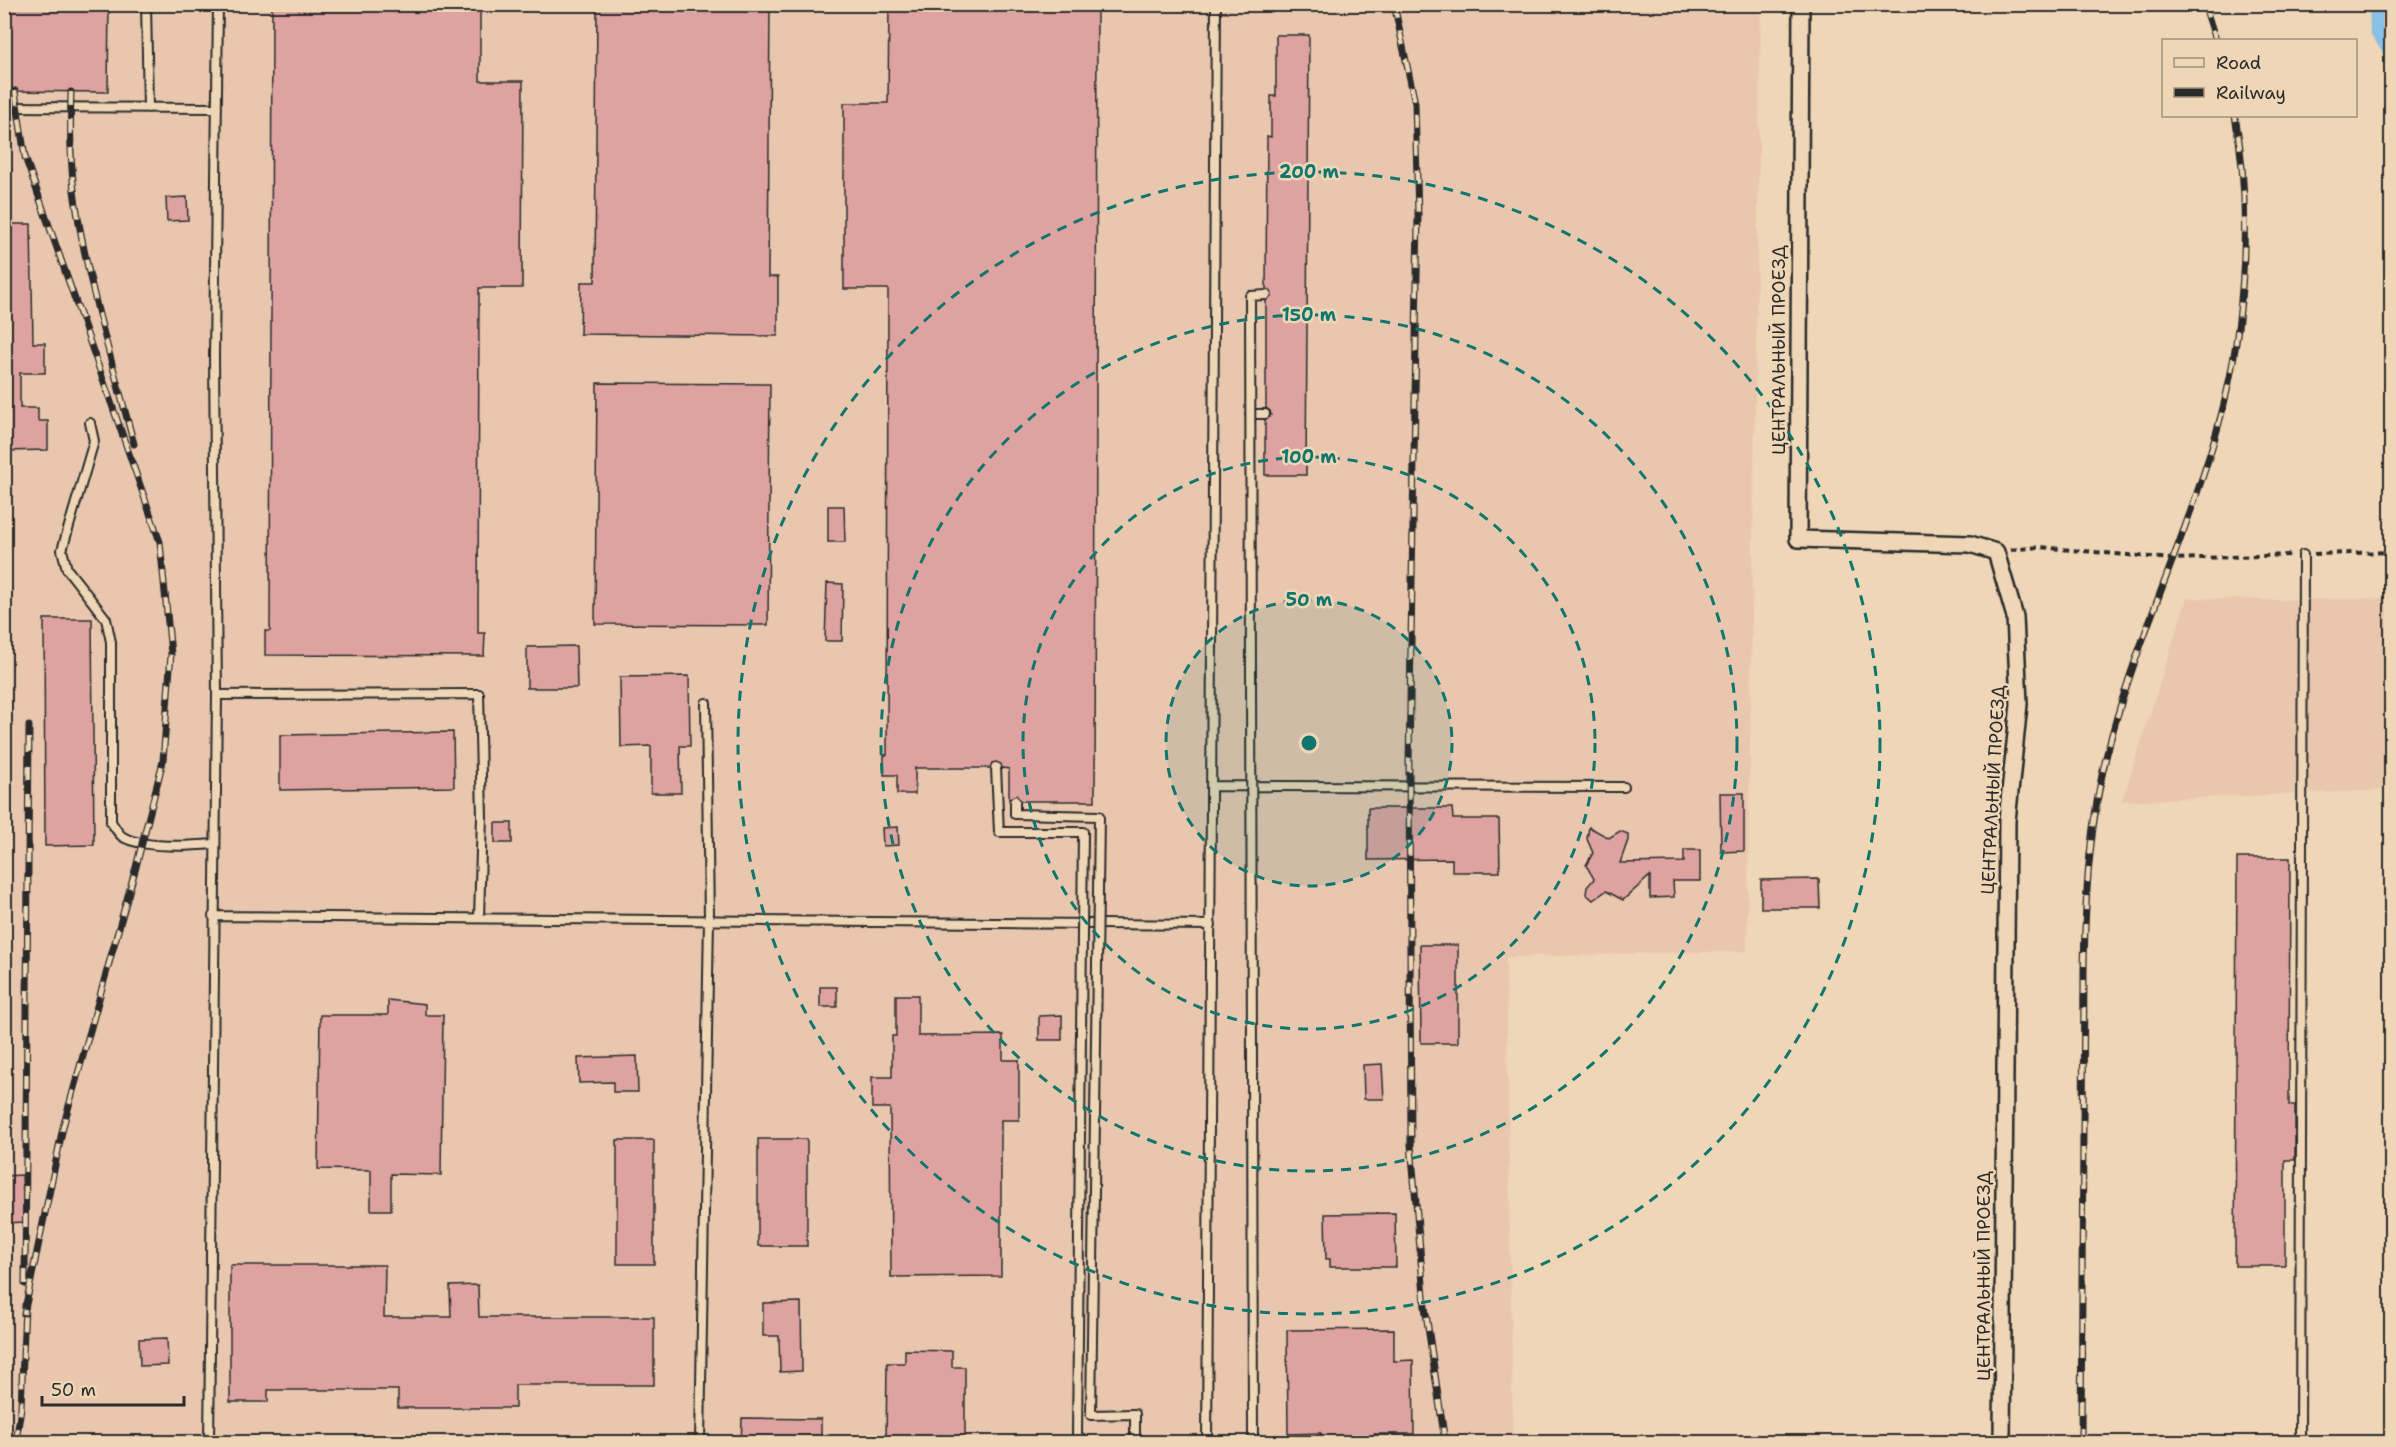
<svg xmlns="http://www.w3.org/2000/svg" width="2396" height="1447" viewBox="0 0 2396 1447" font-family="'Shantell Sans',sans-serif">
<style>
.built{fill:#e9c7af}
.lines{fill:none;stroke-linecap:round;stroke-linejoin:round}
.canal{stroke:#88c0e6;stroke-width:20}
.building{fill:#dea3a0;stroke:#2b2b2b;stroke-width:1.5}
.lane-casing{stroke:#2b2b2b;stroke-width:12}
.street-casing{stroke:#2b2b2b;stroke-width:20}
.path{stroke:#2b2b2b;stroke-width:4;stroke-dasharray:6 4.5;stroke-linecap:butt}
.lane{stroke:#eed6b6;stroke-width:8}
.street{stroke:#eed6b6;stroke-width:15}
.rail-casing{stroke:#2b2b2b;stroke-width:7}
.rail{stroke:#eed6b6;stroke-width:4.5;stroke-dasharray:14;stroke-linecap:butt}
.lane-bridge-casing{stroke:#2b2b2b;stroke-width:12;stroke-linecap:butt}
.lane-bridge{stroke:#eed6b6;stroke-width:8}
.ring{fill:none;stroke:#0f766e;stroke-width:3;stroke-dasharray:10 8}
.labels{text-anchor:middle;stroke-width:5;stroke-linejoin:round;paint-order:stroke}
.street-label{font-size:18px;fill:#2b2b2b;stroke:#eed6b6}
.centre{fill:#0f766e;stroke:#eed6b6;stroke-width:3}
.ring-label{font-size:18px;text-anchor:middle;font-weight:bold;fill:#0f766e;stroke:#eed6b6;stroke-width:5;stroke-linejoin:round;paint-order:stroke}
</style>
<rect width="100%" height="100%" fill="#eed6b6"/>
<filter id="ink" filterUnits="userSpaceOnUse"><feTurbulence type="fractalNoise" baseFrequency=".0167" numOctaves="2"/><feDisplacementMap in="SourceGraphic" scale="12" xChannelSelector="R" yChannelSelector="G"/><feConvolveMatrix kernelMatrix="1 2 1 2 8 2 1 2 1" color-interpolation-filters="sRGB"/></filter>
<g filter="url(#ink)">
<path class="built" d="M5,5H1761L1747,951L1506,957L1513,1442H5Z
M2187,598L2271,600L2391,598L2389,790L2122,801Z"/>
<g class="lines">
<path class="canal" d="M2379,4L2380,30L2392,49"/>
</g>
<path class="building" d="M4,4H109L108,92L4,91Z
M272,4H480V81H523L522,288H479L478,633H485L484,656L265,655V631H270Z
M597,4H770L768,277H778V336L580,334L581,282H595Z
M889,4H1097L1095,801H1021L1016,795L1009,800V769L1002,768L1001,764L996,762L992,763L990,768H915V794H897V775H884V755H887L888,289H844V103H888Z
M1276,35H1309L1306,475H1265V420L1271,415L1270,411L1266,408V301L1272,295L1271,291L1266,289L1267,136L1271,137V96H1276Z
M187,197L188,220L167,221L166,198Z
M4,224H31L33,343H45V373H20V408H38V421H48V450L4,451Z
M597,383L770,384L768,625L595,624Z
M828,506H844L845,542H828Z
M827,583L843,584L842,641H825Z
M44,619H92L94,845L45,846Z
M576,646L577,688H527V647Z
M689,676L690,746H680L681,793H651V746L621,747L620,677Z
M453,732L454,787L280,790V735Z
M1720,793H1744V851L1721,852Z
M1368,808H1452L1453,819H1499L1500,872H1452V859L1368,860Z
M495,823H512V843H495Z
M898,827L899,845L883,846L882,828Z
M1589,827L1609,838L1620,831L1628,834V840L1620,863L1684,862V850H1700V881H1673L1674,897L1650,898V876L1623,900L1606,891L1593,900L1586,894L1587,887L1594,879L1586,865L1593,853L1587,839Z
M2237,858H2290L2289,1105H2295V1160H2285V1266H2235Z
M1819,879L1820,908H1761V880Z
M1420,945H1458V1043H1421Z
M820,987H837V1007H820Z
M896,995H918V1036L1003,1035V1060H1019V1120H1001V1276L891,1277L890,1108H872V1077H892V1036H896Z
M388,1000L425,1004V1015H443L441,1175L391,1174V1210H371V1170L318,1169L320,1015H388Z
M1062,1015V1040H1039V1016Z
M637,1056L638,1092H613V1082L579,1083L578,1058Z
M1382,1064L1384,1099H1364L1363,1065Z
M758,1139H807V1246H758Z
M617,1140H654V1264H617Z
M22,1175L24,1222L4,1223V1176Z
M1395,1213L1396,1267H1330V1259H1326L1325,1214Z
M230,1265H385L384,1317H451L450,1286L478,1285L479,1317H654V1385H515V1408H398V1390H268V1402H230Z
M801,1302L802,1371L780,1372L779,1336H763V1303Z
M1394,1329V1361L1413,1360L1414,1434H1374V1443H1321V1433L1288,1434L1287,1330Z
M167,1338L168,1365L140,1366L139,1339Z
M905,1350L952,1351V1367H965V1443H886L887,1363H905Z
M742,1418L821,1419V1443H741Z"/>
<g class="lines">
<g class="lane-casing">
<path id="lane" d="M146,4L148,108
M4,107L217,108
M1250,414H1265
M90,423L94,441L62,550L67,569L106,619L111,642V822C115,827 118,834 123,837C145,849 190,846 214,844
M217,695L479,694L482,816L479,918
M1212,786L1624,787
M213,916L1211,925
M209,1442L217,695L214,358L218,4
M700,1442L709,919L706,703
M1207,1442L1216,4
M2300,1442L2303,555"/>
</g>
<g class="street-casing">
<path id="street" d="M1801,4L1798,539L1970,544L1996,552L2015,617L2019,704L2007,821L2002,1442"/>
</g>
<path class="path" d="M2011,550L2039,547L2172,559L2291,555
M2314,554L2392,552"/>
<use href="#lane" class="lane"/>
<use href="#street" class="street"/>
<g class="rail-casing">
<path id="rail" d="M1394,4L1415,103L1418,216L1409,764L1411,1145L1425,1307L1445,1442
M2204,4L2216,40
M15,91L25,157L160,542L171,654L163,761L136,867L63,1127L24,1314
M71,92C70,127 70,163 75,198C87,281 112,362 134,444
M25,1284L29,726
M16,1442L21,1408L25,1305
M2081,1442L2084,971C2085,892 2090,814 2111,738C2141,627 2193,523 2222,412C2245,324 2252,205 2235,116"/>
</g>
<use href="#rail" class="rail"/>
<g class="lane-bridge-casing">
<path id="lane-bridge" d="M996,768L999,832H1083L1077,1436L1088,1442
M1015,801V814L1099,816L1091,1415L1135,1414V1442
M1253,1442L1250,296L1266,295"/>
</g>
<use href="#lane-bridge" class="lane-bridge"/>
</g>
</g>
<circle cx="1309" cy="743" r="143" fill="#0f766e" fill-opacity=".12"/>
<g class="ring">
<circle cx="1309" cy="743" r="143"/>
<circle cx="1309" cy="743" r="286"/>
<circle cx="1309" cy="743" r="428"/>
<circle cx="1309" cy="743" r="571"/>
</g>
<g class="labels">
<g class="street-label">
<text transform="translate(1779 350) rotate(-90)" y="6">ЦЕНТРАЛЬНЫЙ ПРОЕЗД</text>
<text transform="translate(1993 790) rotate(-87)" y="6">ЦЕНТРАЛЬНЫЙ ПРОЕЗД</text>
<text transform="translate(1984 1276) rotate(-90)" y="6">ЦЕНТРАЛЬНЫЙ ПРОЕЗД</text>
</g>
</g>
<circle cx="1309" cy="743" r="9" class="centre"/>
<g class="ring-label">
<text x="1309" y="178">200 m</text>
<text x="1309" y="321">150 m</text>
<text x="1309" y="463">100 m</text>
<text x="1309" y="606">50 m</text>
</g>
<rect width="2396" height="1447" fill="none" stroke="#eed6b6" stroke-width="24"/>
<rect x="12" y="12" width="2372" height="1423" fill="none" stroke="#2b2b2b" stroke-width="2" filter="url(#ink)"/>
<rect x="2162" y="39" width="195" height="78" fill="#eed6b6" stroke="#a0927e" stroke-width="1.5"/>
<rect x="2174" y="58" width="30" height="9" fill="#eed6b6" stroke="#a0927e" stroke-width="1.5"/>
<text x="2216" y="69" font-size="18" fill="#2b2b2b">Road</text>
<rect x="2174" y="88" width="30" height="9" fill="#2b2b2b" stroke="#a0927e" stroke-width="1.5"/>
<text x="2216" y="99" font-size="18" fill="#2b2b2b">Railway</text>
<path d="M42 1396v9h142v-9" fill="none" stroke="#2b2b2b" stroke-width="3"/>
<text x="51" y="1396" font-size="18" fill="#2b2b2b" stroke="#eed6b6" stroke-width="4.5" paint-order="stroke">50 m</text>
</svg>
